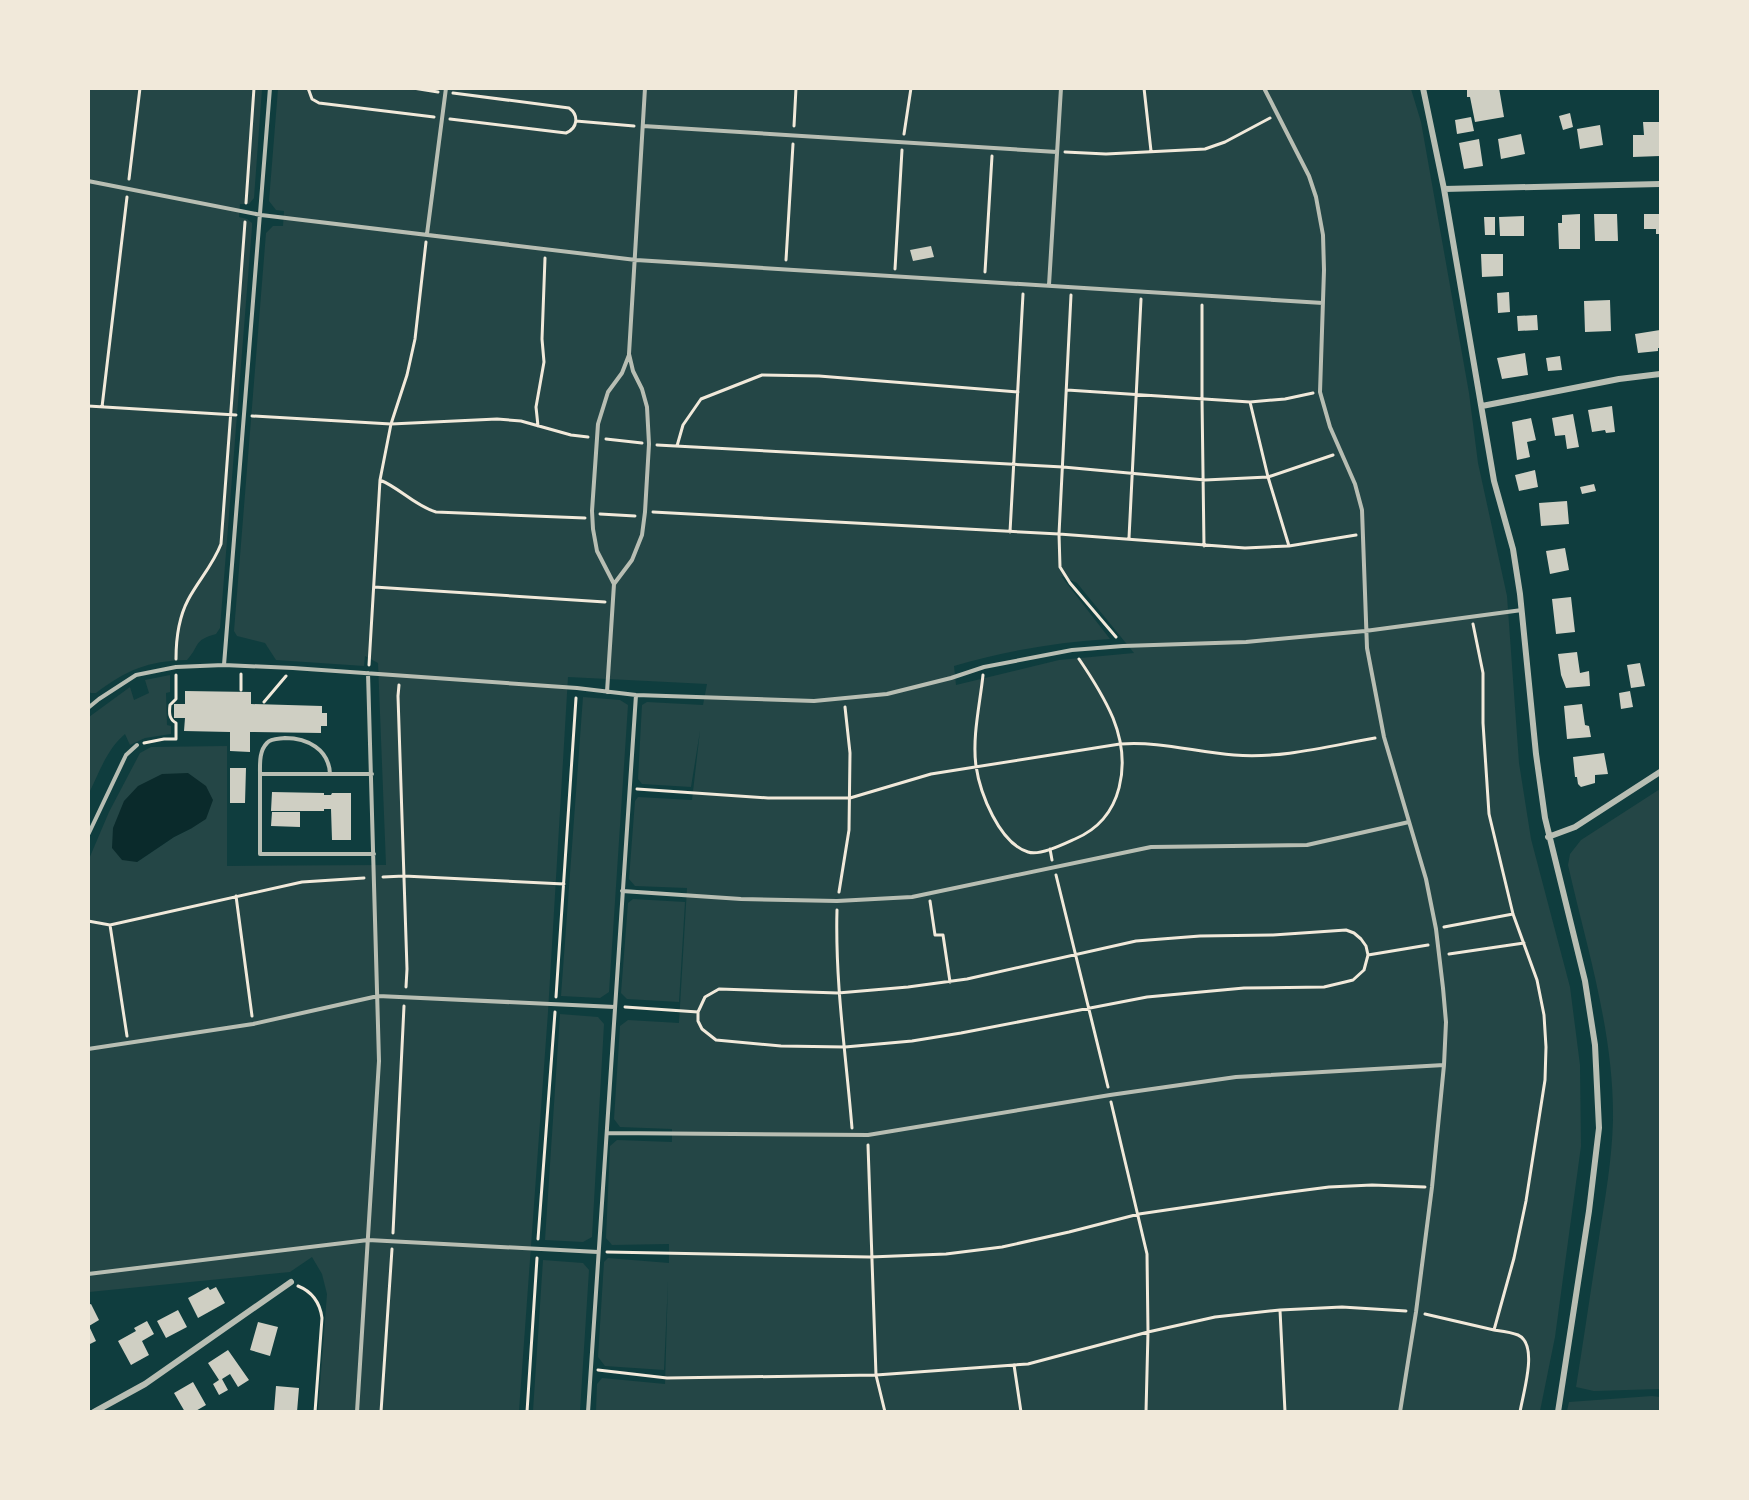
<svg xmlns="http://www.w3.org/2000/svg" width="1749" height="1500" viewBox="0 0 1749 1500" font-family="Ubuntu,sans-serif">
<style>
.green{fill:#244646;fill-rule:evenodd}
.water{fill:#0a2a2b}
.building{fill:#cfcfc3}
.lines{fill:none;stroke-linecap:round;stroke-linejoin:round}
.path{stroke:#f1e9da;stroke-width:3}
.service{stroke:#b8beb3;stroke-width:4}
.minor{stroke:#b8beb3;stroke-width:6}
</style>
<rect width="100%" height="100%" fill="#0f3d3e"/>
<path class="green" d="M88,89H262L254,198L249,204H240L239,217L247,219L252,223V227L220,628L216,634C193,640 200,646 187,660C147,661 127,670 96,693H91L88,691Z
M278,89H1411L1421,122L1469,393L1478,463L1507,596L1519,763L1531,839L1570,987L1580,1065L1581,1146L1555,1337L1540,1411H596L597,1384L602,1378L665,1384L668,1281L664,1370L605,1366L598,1357L604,1262L608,1258L669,1263V1244L612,1245L606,1238L610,1146L617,1140L672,1142V1129L620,1127L614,1119L620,1026L628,1020L679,1023L687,888L635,886L629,879L635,801L638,797L692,800L700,731L691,787L642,784L638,779L642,705L647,702L703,705L707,684L568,677L548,1012L519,1411H318L327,1294L322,1274L312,1257L290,1272L89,1292V859L109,812L140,753L151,747L227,746V866L386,865L378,663L365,656L364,666L276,660L265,643L237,636L234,631L266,233L273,226H283L284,211L276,210L269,201ZM1061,576L1077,583L1134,653L1059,660L956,685L954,666C1005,651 1057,642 1110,639ZM124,802L192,828L174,837L137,862Z
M170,675V692L166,693L167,725L171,726V734L145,738L130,745L125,734C107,749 99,773 89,793V717L130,687L134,700L149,693L145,680Z
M583,697L620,700L628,705L609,992L600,998L561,996Z
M1660,789V1389L1594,1391L1576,1387C1584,1338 1591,1288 1599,1238C1605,1199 1612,1160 1613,1120C1614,1032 1587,949 1568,865L1570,854L1581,840Z
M633,899L685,902L679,1002L627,999L621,993L628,903Z
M560,1014L598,1017L604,1024L592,1237L583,1242L545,1240Z
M543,1260L583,1263L589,1270L580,1411H533Z
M1652,1396L1660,1397V1411H1567L1569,1402Z"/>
<path class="water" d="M188,773L206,786L213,800L206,819L192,828L174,837L137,862L122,860L112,848L113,828L124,801L138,786L162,774Z"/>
<path class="building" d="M1467,88H1499L1504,117L1475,122L1470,97H1467Z
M1570,113L1573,127L1563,130L1559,116Z
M1471,117L1474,131L1457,134L1455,120Z
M1643,122H1660V156L1633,157V135H1644Z
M1600,125L1603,145L1580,149L1577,129Z
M1521,134L1525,154L1501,159L1498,139Z
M1479,139L1483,166L1464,169L1459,143Z
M1580,214V249H1559L1558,223H1562V215Z
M1594,214H1617L1618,241H1595Z
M1644,214H1660V234H1656V229H1644Z
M1524,216V236H1500L1499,217Z
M1484,217H1495V235H1485Z
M931,246L934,257L913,261L910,250Z
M1481,254H1503V276L1482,277Z
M1509,292L1510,312L1498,313L1497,293Z
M1610,300L1611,331L1585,332L1584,301Z
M1537,315L1538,330L1518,331L1517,316Z
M1660,330V348H1658V351L1638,353L1635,334Z
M1525,353L1528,375L1502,379L1497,358Z
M1560,356L1562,370L1548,371L1546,358Z
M1612,406L1615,432L1606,433L1605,430L1592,432L1588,410Z
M1573,414L1579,447L1567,449L1565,435L1555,436L1552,418Z
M1531,418L1536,440L1527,442L1530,457L1517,460L1512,422Z
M1535,470L1538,487L1519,491L1515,475Z
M1594,484L1596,491L1582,494L1580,487Z
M1567,501L1569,524L1541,526L1539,503Z
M1565,548L1569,570L1550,574L1546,551Z
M1571,597L1575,632L1556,634L1552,599Z
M1577,652L1580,673L1589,671L1590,686L1566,688L1561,675L1558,654Z
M1640,663L1645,686L1631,688L1627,665Z
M185,691L251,692V704L322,706V713H327V726H321V733L250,732V752L230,751V732L184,731L185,718H174V704H185Z
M1630,691L1633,707L1621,709L1619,693Z
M1582,704L1585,725L1589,726L1591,737L1567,739L1564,706Z
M1604,753L1608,774L1595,775V783L1581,787L1578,784L1577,777H1575L1573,757Z
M230,768H246L245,803H230Z
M272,792L324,793V795H331L332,793H351V840H332L331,809H324V811H271Z
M272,812H300V827L271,826Z
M208,1287L210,1290L216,1287L225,1303L198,1318L188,1298Z
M91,1304L99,1320L89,1326L96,1341L88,1345V1305Z
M178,1310L187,1327L166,1338L157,1321Z
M147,1321L154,1334L142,1341L149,1355L131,1365L118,1341L136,1331L134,1328Z
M258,1322L278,1327L270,1356L250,1350Z
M228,1350L249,1380L238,1387L230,1374L222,1379L228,1390L219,1395L213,1384L219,1380L208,1363Z
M193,1382L206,1405L194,1412H185L174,1393Z
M276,1386L299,1388L297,1412L274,1411Z"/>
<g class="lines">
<path class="path" d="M308,88L312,99L319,103L434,117
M413,88L438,92
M1144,88L1151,151
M450,119L566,133C578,128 579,115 569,108L453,93
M576,121L634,126
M794,126L796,88
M904,134L911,88
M1065,152L1106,154L1205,149L1225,142L1270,118
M129,179L140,88
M246,203L254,88
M786,260L793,144
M895,269L902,150
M985,272L992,156
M1071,295L1059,534L1060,567L1070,583L1116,637
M1202,305V399L1204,546
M1067,390L1250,402L1285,399L1313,393
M1250,402L1268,477L1289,546
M88,406L236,415
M102,407L127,197
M252,416L391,424L497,419L521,421L571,435L588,437
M538,426L536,407L544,362L542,339L545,258
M606,439L642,443
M657,445L1063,467L1205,480L1268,477L1333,455
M677,446L683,425L701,399L762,375L819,376L1018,392
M380,480C400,488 415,506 436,512L585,518
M653,512L1059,534L1245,548L1289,546L1356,535
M600,514L635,516
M1010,532L1023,294
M1129,538L1141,299
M374,587L605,602
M176,659C176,639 178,619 188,600C198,581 213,565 221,544L245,222
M369,665L380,480L391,424L407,375L415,339L426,242
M983,675C980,704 972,737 976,766C980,793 999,843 1028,852C1040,856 1064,844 1075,839C1124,818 1131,763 1113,718C1104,697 1092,678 1079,659
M399,685L398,696L407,969L406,987
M241,690V674
M264,702L286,676
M144,743L164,739H176V723C169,719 169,713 170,705L176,699V675
M637,789L768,798H850L931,774L1120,744C1160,741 1195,752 1234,755C1281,759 1329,746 1375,738
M1050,849L1052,860
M1056,875L1108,1087
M383,877L404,876L564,884
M839,892L849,830L850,753L845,707
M236,896L252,1016
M930,901L935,935H943L950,982
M837,910C835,983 846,1055 852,1128
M88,921L110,925L302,882L364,878
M110,925L127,1036
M1444,927L1513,914
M1346,930L1354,933L1361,939L1366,946L1368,955L1364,970L1353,980L1345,982L1324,987L1244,988L1147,997L961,1033L912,1041L845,1047L781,1046L716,1040L702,1029L698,1021V1012L705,997L719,989L838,993L908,987L967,979L1136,941L1200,936L1273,935Z
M1449,954L1524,943
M1368,955L1428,945
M556,997L576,698
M625,1007L698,1012
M1111,1102L1147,1254L1148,1332L1146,1412
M868,1145L876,1375L885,1412
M393,1233L404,1006
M538,1239L555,1012
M607,1252L870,1257L946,1254L1002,1247L1069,1232L1139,1214L1275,1194L1329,1187L1372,1185L1425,1187
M298,1286C313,1292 320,1303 322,1318L315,1412
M1280,1310L1285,1412
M1425,1314L1494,1330L1514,1258L1526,1201L1545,1080L1546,1047L1544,1015L1537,980L1513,914L1489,814L1483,723V673L1473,624
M1494,1330C1501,1331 1511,1332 1518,1335C1539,1344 1523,1393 1520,1412
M1014,1365L1021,1412
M598,1370L667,1378L876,1375L1028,1364L1148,1332L1215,1317L1280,1310L1342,1307L1406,1311
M381,1412L392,1249
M527,1412L537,1258"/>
<path class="service" d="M1264,88L1309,176L1316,197L1323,235L1324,270L1320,392L1330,427L1355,484L1362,510L1367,648L1384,737L1426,879L1436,929L1443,988L1446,1022L1444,1065L1432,1187L1416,1312L1400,1412
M643,126L1057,152
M88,181L261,215L636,260L1323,303
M427,234L446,88
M1049,285L1061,88
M614,584L597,551L593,529L592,511L598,424L608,392L622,373L629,355
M224,665L270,88
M607,692L614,584L632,560L642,535L645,512L649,444L647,407L642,389L633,371L629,354L645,88
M88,708L99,699L136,675L176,667L224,665L293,668L577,688L636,695L814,701L887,694L951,678L984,667L1072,650L1123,646L1246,642L1365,631L1522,610
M260,774C260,764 259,751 267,743C271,738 279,739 285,738C307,738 329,749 330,774
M372,774H260V854H374
M88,835L126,755L137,745
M622,891L741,899L837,901L912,897L1151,847L1307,845L1409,822
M88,1049L253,1024L378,996L615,1007
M607,1133L868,1135L1110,1095L1236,1077L1444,1065
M88,1274L368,1240L598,1252
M357,1412L379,1061L368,673
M588,1412L636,695"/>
<path class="minor" d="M1423,88L1444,189L1494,481L1513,549L1520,594L1536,754L1545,818L1585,981L1595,1045L1599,1128L1589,1211L1558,1412
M1444,189L1660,184
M1482,406L1619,379L1660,374
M1548,837L1575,827L1660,772
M94,1412L145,1384L291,1282"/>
</g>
<rect width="1749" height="1500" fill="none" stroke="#f1e9da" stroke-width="180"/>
</svg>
